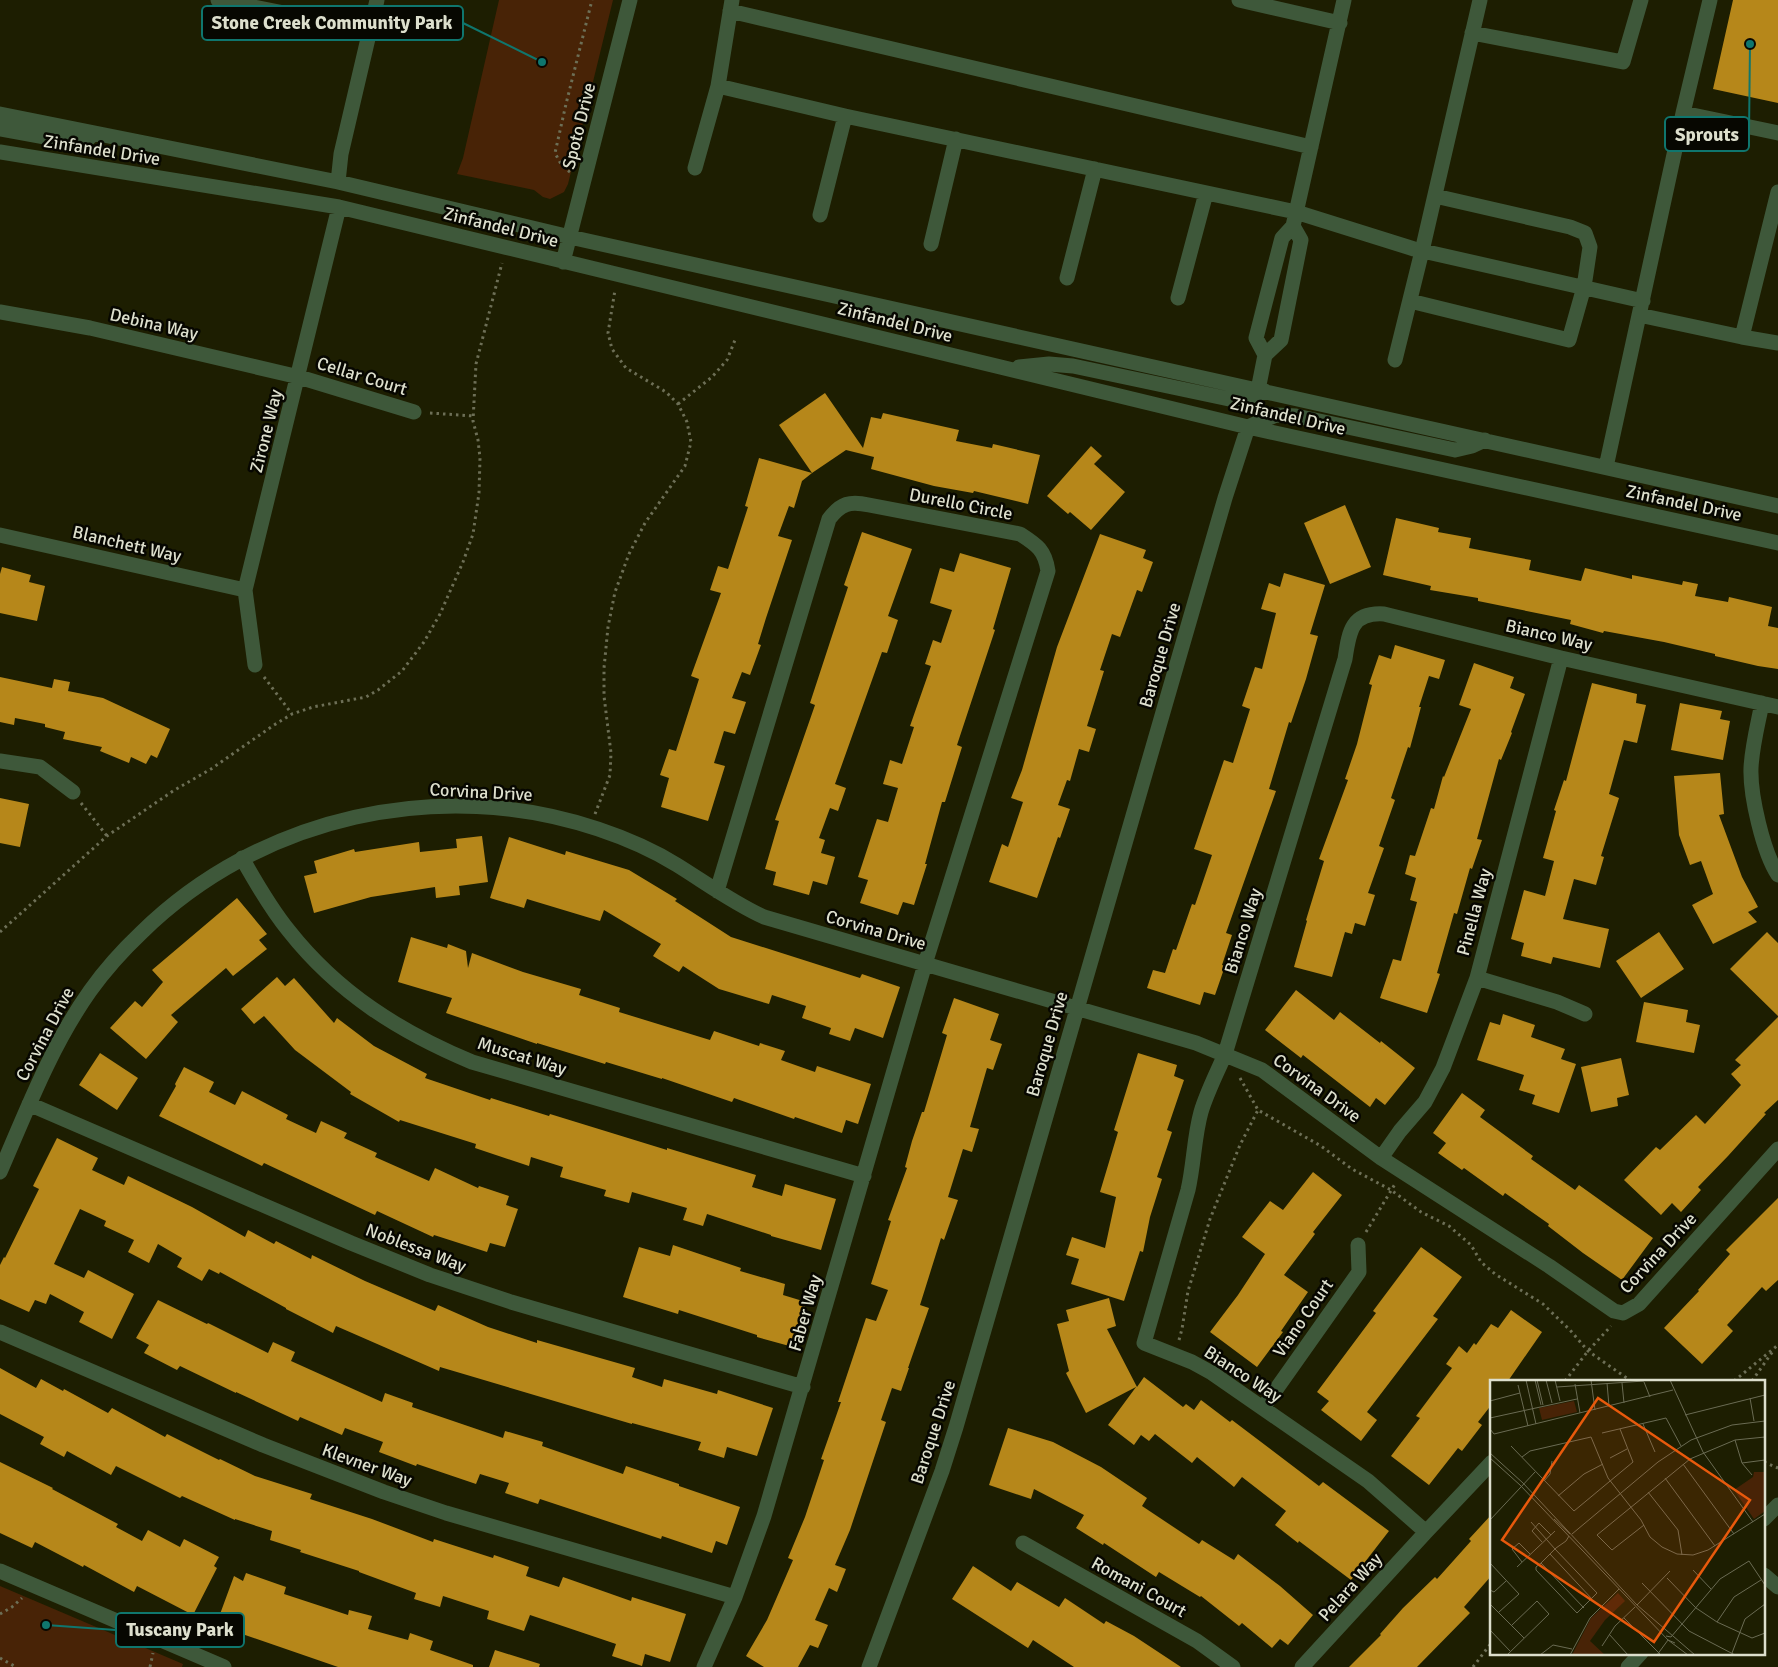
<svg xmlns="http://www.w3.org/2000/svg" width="1778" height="1667" viewBox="0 0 1778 1667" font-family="Signika,sans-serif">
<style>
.green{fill:#482306}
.building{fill:#b6871a}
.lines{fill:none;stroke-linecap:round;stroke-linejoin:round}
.path{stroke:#6d6f56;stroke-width:3;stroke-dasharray:2.5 4;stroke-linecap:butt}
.minor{stroke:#3e583a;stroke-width:15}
.labels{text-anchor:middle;stroke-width:5;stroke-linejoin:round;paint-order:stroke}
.street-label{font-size:18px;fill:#dddfcd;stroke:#070701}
.inset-road{fill:none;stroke:#6a6b53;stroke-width:1}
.view{fill:#e8590c;fill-opacity:0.15;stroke:#e8590c;stroke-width:2.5}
.inset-edge{fill:none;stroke:#dddfcd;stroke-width:2.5}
.leader{fill:none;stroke:#0f766e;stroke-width:2}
.callout-dot{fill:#0f766e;stroke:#070701;stroke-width:2}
.callout{fill:#070701;stroke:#0f766e;stroke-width:2}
.callout-label{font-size:19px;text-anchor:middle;font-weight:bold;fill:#dddfcd}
</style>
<rect width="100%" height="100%" fill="#1d1e01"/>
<path class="green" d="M499,0H613L568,184L564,192L550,199L543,197L534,190L457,174L463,158Z
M0,1586L183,1664L182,1667H0Z"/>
<path class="building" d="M1733,0H1778V103L1713,89Z
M825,393L863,448L871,417L881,419L883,413L959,430L956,441L992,448L993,444L1040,455L1028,504L974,491L973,493L934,486L871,469L874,457L846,450L812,473L779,425Z
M1091,446L1102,456L1094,464L1125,492L1091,530L1070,512L1068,514L1047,496Z
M759,458L812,473L802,481L794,508L789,506L778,536L792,540L766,618L758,644L761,645L750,675L742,672L732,698L746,702L735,734L724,731L714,763L725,766L708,821L661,807L669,778L660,775L669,749L676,751L699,679L691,676L721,593L710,590L718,566L728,569L748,507L745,506Z
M1345,505L1371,567L1330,584L1304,523Z
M1396,518L1439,528L1438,532L1471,538L1469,548L1531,560L1529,570L1581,581L1585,568L1632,579V575L1682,585L1683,581L1698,584L1695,596L1728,602L1729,597L1772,607L1768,626L1778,628V669L1758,666L1715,656V654L1664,642L1604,631L1603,633L1570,624L1571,620L1478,601V598L1430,590L1431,586L1383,575Z
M862,532L912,549L888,616L898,620L887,653L882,652L835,784L846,788L838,811L830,808L819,838L825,840L821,853L835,857L827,885L813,881L809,895L773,885L776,872L765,869L779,821L775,820L815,705L810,703L848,587L844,585Z
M1100,534L1146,550L1143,558L1153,562L1142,592L1137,590L1120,637L1112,634L1100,670L1104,671L1087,726L1096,729L1089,752L1079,749L1070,781L1067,780L1058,805L1070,809L1060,838L1058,837L1037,898L989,882L1002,844L1008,847L1023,802L1011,798L1022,770L1057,647Z
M960,553L1011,568L993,629L995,630L957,745L962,747L945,802H942L925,864H927L914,905L903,902L898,915L860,903L868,880L858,877L877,819L888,822L898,788L883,784L890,760L902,764L914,727L910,726L931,666L925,664L933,640L941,643L952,610L930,603L940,568L954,572Z
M2,567L31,575L29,582L45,586L37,621L0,613V574Z
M1284,573L1325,585L1310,634L1318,636L1306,679L1291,723L1289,722L1269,789L1276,791L1226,933L1232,935L1222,965L1225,966L1215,995L1204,992L1200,1005L1147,988L1153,970L1165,973L1173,949L1176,950L1192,904L1195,905L1212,855L1194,849L1224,760L1233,763L1250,709L1242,706L1255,667L1262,669L1276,613L1261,609L1269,583L1280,587Z
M1395,645L1445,660L1439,679L1429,676L1419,707H1421L1410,748L1408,747L1391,798L1395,800L1379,846L1384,848L1368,893L1375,895L1365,926L1355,923L1352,934L1345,932L1332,977L1294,967L1307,921L1306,920L1324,861L1319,859L1348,780L1345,779L1357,744L1372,685L1369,684L1379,655L1391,659Z
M1474,663L1514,677L1510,688L1525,694L1511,732L1512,733L1501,760L1499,759L1477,839L1482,840L1472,869L1470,868L1457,914L1454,913L1437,973L1440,974L1427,1013L1380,998L1393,959L1401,961L1417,902L1410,900L1416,878L1405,874L1410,855L1415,856L1431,808L1434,809L1443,776L1444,777L1471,709L1459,705Z
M0,677L52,688L54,679L70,682L68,691L103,698L170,729L157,758L151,755L146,764L131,757L129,763L100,751L102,747L63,739L65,732L45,727V724L15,718L14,725L0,722Z
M1592,683L1637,694L1636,703L1646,705L1637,743L1624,740L1609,794L1619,798L1601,856L1604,857L1596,885L1574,879L1563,919L1609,929L1600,968L1553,957L1551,964L1521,956L1524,943L1511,939L1524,890L1545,896L1554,861L1543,858L1556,811L1554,810L1564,780L1566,781Z
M1680,703L1722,711L1720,719L1730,721L1723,760L1671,750Z
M1720,773L1724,814L1719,815L1742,877L1758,907L1748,912L1757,922L1713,944L1692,905L1713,894L1701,861L1690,865L1679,835L1674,776Z
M0,798L29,804L20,847L0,843Z
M482,836L488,882L459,886L460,895L436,898L435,887L371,897L314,913L304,876L317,873L314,861L354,849L355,852L419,842L420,852L457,848L456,839Z
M509,837L565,855L566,851L629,870L677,899L675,901L731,937L860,978L862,974L900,987L883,1038L855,1028L850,1041L829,1034L831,1028L802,1018L806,1006L772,995L769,1004L719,989L683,966L679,972L653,956L661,944L604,910L600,921L527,899L524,908L490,898Z
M237,898L267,934L259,940L267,949L233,976L226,968L171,1015L178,1022L146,1059L110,1028L135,1001L142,1007L163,982L152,970Z
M1659,932L1684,969L1641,998L1616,961Z
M1767,932L1778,943V1016L1730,969Z
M411,937L447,948L448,944L466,951L468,968L472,953L523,972L581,989L579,995L620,1008L619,1012L710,1040L714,1031L759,1046L760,1043L785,1051L781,1060L815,1072L817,1066L871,1084L858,1124L846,1120L842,1133L795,1117L794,1119L734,1098L732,1102L662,1078V1079L606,1062L605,1064L537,1043V1044L446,1013L452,998L398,982Z
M277,977L285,986L294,978L334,1023L337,1018L374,1046L427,1074L425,1078L490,1100L491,1098L549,1116L550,1114L667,1150V1148L756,1175L752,1187L782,1196L785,1184L836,1199L821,1250L771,1236V1235L707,1214L703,1226L683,1220L687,1208L632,1192L629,1203L604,1196L606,1190L560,1177L563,1167L531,1157L529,1166L475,1148L476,1144L400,1120L399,1122L350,1094L351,1092L295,1050L264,1016L254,1024L241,1009Z
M1296,990L1334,1020L1340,1012L1380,1043L1381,1041L1415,1068L1385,1105L1376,1098L1370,1107L1303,1055L1301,1058L1265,1030Z
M954,998L999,1014L990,1040L1002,1044L993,1070L987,1068L970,1127L979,1129L972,1152L963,1149L948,1197L958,1200L944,1240L941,1238L920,1305L929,1308L908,1368H909L901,1391L892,1388L881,1420L886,1422L850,1530L835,1565L846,1569L837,1592L829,1588L815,1620L828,1625L818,1648L810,1645L798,1667H764L746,1656L767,1620L793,1560L788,1558L805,1517L824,1460L821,1459L841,1402H838L866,1318L876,1321L888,1290L871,1284L891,1221L888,1220L907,1168L905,1167L912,1141L922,1112H924L947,1035L942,1033Z
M1644,1002L1688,1010L1686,1022L1700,1025L1694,1053L1636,1042Z
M1503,1014L1535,1025L1531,1037L1565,1049L1561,1059L1576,1064L1559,1113L1532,1104L1535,1095L1519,1090L1524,1075L1477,1060L1490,1022L1500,1025Z
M1778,1017V1100L1764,1113L1766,1114L1728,1156L1698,1187L1701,1190L1681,1212L1672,1203L1661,1215L1624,1180L1656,1147L1660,1150L1696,1115L1705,1124L1741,1085L1731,1074L1741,1065L1735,1060Z
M100,1053L138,1078L117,1110L79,1085Z
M1138,1053L1177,1065L1174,1076L1184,1080L1167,1130L1172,1132L1157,1177L1162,1179L1150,1217L1143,1252L1140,1251L1124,1301L1071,1284L1079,1259L1066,1255L1072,1237L1105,1248L1116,1197L1100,1192L1118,1132L1114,1130Z
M1621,1058L1629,1095L1617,1098L1618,1106L1591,1112L1581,1067Z
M184,1067L214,1082L209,1092L235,1105L242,1091L288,1115L286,1119L316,1133L321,1121L347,1133L344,1138L377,1153L375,1157L429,1181L435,1168L478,1188L479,1186L509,1196L506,1205L518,1209L505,1247L490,1243L487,1252L434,1235L433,1237L377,1211L375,1215L264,1163L262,1166L159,1116L176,1086L175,1084Z
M1462,1093L1485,1110L1480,1117L1533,1156L1531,1159L1575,1190L1579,1185L1653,1238L1622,1280L1583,1253L1548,1226L1549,1224L1505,1193L1503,1196L1464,1168L1462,1170L1438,1153L1446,1143L1433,1133Z
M57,1138L98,1158L92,1170L124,1185L128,1176L192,1207L245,1237L248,1230L274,1244L276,1241L311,1259L312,1255L365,1281L435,1311L438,1305L488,1327L537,1343V1340L635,1368L632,1377L662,1387L664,1379L717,1394L718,1390L773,1408L757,1456L727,1447L724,1458L698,1450L701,1442L632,1423V1424L440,1367L439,1371L336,1326L333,1333L286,1309V1308L220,1272L219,1274L209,1269L202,1281L177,1267L182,1258L158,1244L149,1263L128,1252L134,1240L104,1226L106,1221L80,1209L54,1264L84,1278L88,1270L134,1294L112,1339L79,1322L84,1312L50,1294L46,1304L35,1300L29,1312L0,1299V1265L4,1257L5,1258L39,1189L33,1186Z
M1313,1172L1342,1195L1313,1232L1315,1234L1284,1275L1308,1292L1281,1331L1283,1332L1257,1367L1210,1332L1238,1295L1265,1254L1242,1237L1270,1201L1283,1210Z
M1778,1198V1280L1766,1291L1762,1287L1727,1325L1733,1331L1702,1364L1664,1328L1699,1291L1698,1290L1730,1254L1726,1250Z
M673,1245L741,1268L740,1271L785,1284L783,1295L806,1302L793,1347L757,1337V1335L679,1310L678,1314L623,1297L639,1247L670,1256Z
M1421,1247L1462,1277L1433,1316L1438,1319L1367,1412L1377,1420L1361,1441L1321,1410L1329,1401L1317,1392L1376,1313L1373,1311Z
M1109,1298L1116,1326L1107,1329L1137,1387L1144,1377L1183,1407L1186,1404L1194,1410L1201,1400L1230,1422L1232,1420L1319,1486L1323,1482L1389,1531L1351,1580L1299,1541L1298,1543L1275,1525L1286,1511L1242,1477L1234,1487L1197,1457L1192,1463L1155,1434L1149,1441L1141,1435L1134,1445L1108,1425L1136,1387L1086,1413L1066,1373L1069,1371L1057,1324L1069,1321L1066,1310Z
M158,1300L207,1324L208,1323L268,1353L273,1342L295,1352L291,1361L382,1402L385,1393L413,1403L412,1407L503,1438L505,1431L543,1442L542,1446L623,1474L626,1466L679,1484V1486L740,1507L727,1545L716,1541L712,1553L662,1536L661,1539L540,1499L538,1504L505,1493L509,1483L480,1474L476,1484L417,1464L416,1466L379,1452L383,1442L345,1428L342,1435L300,1417L298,1421L236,1392V1393L180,1366L177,1370L144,1353L149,1345L136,1338Z
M1511,1310L1542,1332L1508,1381H1492V1404L1478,1422L1482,1425L1462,1451L1458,1448L1429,1485L1391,1456L1420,1418L1416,1416L1452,1368L1446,1364L1459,1346L1467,1353L1474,1343L1476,1345L1491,1324L1498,1328Z
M0,1368L36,1388L41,1379L63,1391L64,1389L108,1413L112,1408L165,1437L167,1434L219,1460L220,1459L255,1476L312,1494L310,1499L372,1519L433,1542L434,1539L493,1558L494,1555L529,1567L526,1576L559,1587L563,1577L631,1601L632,1597L686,1614L670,1662L645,1654L642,1666L612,1656L616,1644L530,1615L524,1631L487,1619L489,1611L443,1596L440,1607L414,1599L416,1593L359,1572V1571L300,1552L301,1550L270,1540L272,1531L235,1519V1520L182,1496L180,1498L116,1466L111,1475L67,1451L64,1457L40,1444L44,1437L0,1414Z
M1008,1428L1053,1442L1101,1467L1147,1498L1142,1506L1199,1544L1202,1540L1234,1560L1238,1554L1280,1586L1313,1615L1288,1645L1280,1639L1272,1648L1242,1623L1239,1626L1201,1596L1200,1597L1159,1572L1156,1577L1104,1543L1103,1545L1076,1528L1084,1515L1034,1489L1031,1499L989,1485Z
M0,1462L53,1488L52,1489L118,1524L116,1527L142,1541L148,1530L180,1547L184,1539L219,1557L214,1566L217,1568L193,1615L137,1586L134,1592L84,1565L83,1567L35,1542L32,1548L0,1533Z
M1492,1514V1575L1464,1607L1470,1613L1417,1667H1349L1381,1635L1380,1634L1403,1608L1435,1577L1437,1579L1471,1541L1469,1539Z
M973,1566L1011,1591L1017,1582L1059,1607L1065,1598L1104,1624L1106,1621L1134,1636L1181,1667H1074L1033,1640L1028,1648L952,1599Z
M246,1573L286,1587L284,1594L348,1615L349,1610L372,1616L368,1629L408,1640L410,1633L433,1641L430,1650L473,1665V1667H338L216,1625L234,1576L243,1581Z
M495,1650L540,1664L539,1667H489Z"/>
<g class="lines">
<path class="path" d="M570,172L562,166L555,153L566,104L592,0
M678,404L712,377L727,360L735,340
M430,413L474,416
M264,677L292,714
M81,803L107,836
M595,814L610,775L611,753L604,696V668L608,627L615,592L629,554L645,523L685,466L691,442L687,422L678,404L666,392L626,368L612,349L608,333L615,290
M0,932L107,836L173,791L211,769L274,725L292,714L313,707L366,697L378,690L402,671L424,642L440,614L463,562L473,534L479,493L480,458L478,440L473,421L476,364L502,263
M1240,1078L1258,1110L1321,1146L1352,1169L1391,1190L1421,1212L1449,1226L1471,1245L1481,1262L1495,1274L1543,1304L1570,1330L1588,1351L1631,1381
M1366,1232L1395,1184
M1179,1340L1182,1329L1188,1291L1210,1219L1240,1145L1258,1110
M1565,1381L1588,1351L1611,1326
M1734,1381L1778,1345
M1752,1381L1773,1351
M1764,1462L1778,1468
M0,1614L12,1607L22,1598
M0,1658L16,1667
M150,1667L153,1653
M1473,1667L1492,1642"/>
<path class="minor" d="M218,0L370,30
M732,0L718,86L845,116L1296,212L1414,249L1643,301
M1239,0L1340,23
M1710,0L1683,113L1778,133
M730,11L1311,147
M1472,33L1623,62L1641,0
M0,114L338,182L570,237L1778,506
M0,129L78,143L85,142L94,133
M0,152L339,207L1248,427L1778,543
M695,168L718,86
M338,182L341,154L377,0
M820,215L845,116
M931,244L956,139
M563,262L630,0
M1067,278L1095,169
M1178,298L1206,193
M1410,301L1569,340L1584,287L1590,247L1585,233L1570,227L1435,196
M0,312L90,328L299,377L414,412
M1639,315L1742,337L1778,192
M1742,337L1778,343
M1265,355L1256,338L1282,238L1293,226L1344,0
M1395,360L1422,251L1480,0
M1019,367L1049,364L1073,366L1229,399L1246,398L1265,391
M1258,390L1265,355L1281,340L1301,240L1293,226
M1248,427L1276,415L1296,416L1455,450L1472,446L1485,440
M1606,467L1683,113
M0,535L245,590
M255,665L245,590L339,207
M1762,703C1758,724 1752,746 1751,768C1750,795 1763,852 1778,875
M0,761L40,767L73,792
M242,858C256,883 271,909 289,931C338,993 400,1032 472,1062L864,1176
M1477,978L1557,1002L1585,1014
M29,1104L351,1243L430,1275L511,1302L803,1387
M1381,1158L1400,1131L1425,1102L1443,1068L1477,978L1561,658
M0,1172C27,1110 51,1046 90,991C105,970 123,950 141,933C260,816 440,776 598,829C625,838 653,850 677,865C706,883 733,903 764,917L1196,1043L1262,1070L1381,1158L1549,1266L1614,1311L1623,1313L1639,1304L1778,1149
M0,1332L263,1445L384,1492L446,1513L735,1597
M1263,1408L1359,1272L1358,1245
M1764,1519L1778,1505
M1426,1532L1368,1481L1212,1373L1192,1362L1144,1343L1188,1190C1194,1164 1194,1137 1201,1112C1207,1092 1217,1073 1225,1054L1345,659C1349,632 1351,612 1384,614L1561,658L1778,707
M1023,1543L1197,1641L1233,1667
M0,1571L224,1667
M1764,1575L1778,1587
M704,1667L735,1597L764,1516L925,964L1048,571C1045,550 1037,545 1020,534L869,505C850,501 841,503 829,519L717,891
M869,1667L942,1471L956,1427L1225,498L1248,427
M1302,1667L1426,1532L1492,1462
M1628,1667L1641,1653"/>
</g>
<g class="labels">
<g class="street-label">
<text transform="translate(579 126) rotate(-76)" y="6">Spoto Drive</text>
<text transform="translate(102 150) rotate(9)" y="6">Zinfandel Drive</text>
<text transform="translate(501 227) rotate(14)" y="6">Zinfandel Drive</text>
<text transform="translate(895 322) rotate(14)" y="6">Zinfandel Drive</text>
<text transform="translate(154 324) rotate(13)" y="6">Debina Way</text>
<text transform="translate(362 376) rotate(17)" y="6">Cellar Court</text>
<text transform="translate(1288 416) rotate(13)" y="6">Zinfandel Drive</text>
<text transform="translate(266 431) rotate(-76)" y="6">Zirone Way</text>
<text transform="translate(1684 503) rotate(12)" y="6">Zinfandel Drive</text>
<text transform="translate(961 504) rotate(11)" y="6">Durello Circle</text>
<text transform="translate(127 544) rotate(13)" y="6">Blanchett Way</text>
<text transform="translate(1549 635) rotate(13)" y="6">Bianco Way</text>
<text transform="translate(1160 655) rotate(-74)" y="6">Baroque Drive</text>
<text transform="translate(481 792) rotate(3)" y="6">Corvina Drive</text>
<text transform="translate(1474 912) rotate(-75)" y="6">Pinella Way</text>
<text transform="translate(876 930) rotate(16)" y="6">Corvina Drive</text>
<text transform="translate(1243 931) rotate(-73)" y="6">Bianco Way</text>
<text transform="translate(45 1034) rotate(-62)" y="6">Corvina Drive</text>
<text transform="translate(1047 1044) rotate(-74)" y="6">Baroque Drive</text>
<text transform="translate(522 1056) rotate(17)" y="6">Muscat Way</text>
<text transform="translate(1317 1088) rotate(36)" y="6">Corvina Drive</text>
<text transform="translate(416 1248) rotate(21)" y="6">Noblessa Way</text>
<text transform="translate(1658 1253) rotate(-47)" y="6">Corvina Drive</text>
<text transform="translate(805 1313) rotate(-74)" y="6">Faber Way</text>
<text transform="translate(1303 1318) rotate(-55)" y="6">Viano Court</text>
<text transform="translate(1243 1374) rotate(33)" y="6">Bianco Way</text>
<text transform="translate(933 1432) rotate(-72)" y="6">Baroque Drive</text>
<text transform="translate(367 1465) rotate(20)" y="6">Klevner Way</text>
<text transform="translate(1139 1587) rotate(29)" y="6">Romani Court</text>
<text transform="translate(1350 1587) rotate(-48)" y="6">Pelara Way</text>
</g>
</g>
<g transform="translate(1490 1380)">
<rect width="275" height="275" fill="#1d1e01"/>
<path d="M84,21L87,32L52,40L49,28ZM264,92H275V131L264,139L244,110L263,97ZM128,213L135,221L115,240L100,261L115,275H82L101,238Z" fill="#482306"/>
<path class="inset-road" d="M36,0L46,44M45,0L51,25M47,0L53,25M56,0L62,23M65,0L70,21M101,0L105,30M180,0L213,72L263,142M154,2L160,17M117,3L119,26M132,3L134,23M85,4L90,33M28,5L38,46M67,7L154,1M260,18L264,41M0,21L30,13M195,35L275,15M0,38L87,19M153,44L165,72M0,49L4,54L183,10M112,53L176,38L191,66M245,60L252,83L262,95M21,66L84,131L143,82L130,49M0,73L33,103L147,225L205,275M32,77L40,71L101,57L118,98L151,140L160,157L172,167L187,174L203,175L218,170L275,134M0,78L30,105L178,260L198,275M120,78L137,69M252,83L275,80M193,84L244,154M175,98L225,166M54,101L60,94L62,81M158,112L188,150L192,175M68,116L94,94L113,84M64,139L80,154M0,140L45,92M41,142L65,169L107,213L87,233L46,190V187L51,183L66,168L76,161L79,156M154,145L122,170L107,155L200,79L245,60L275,57M82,154L168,82L201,60L242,45L275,41M52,162L42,151L49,143L61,155M60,174L102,219M32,182L22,169L29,163L40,174M0,183L29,214L9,232M51,183L94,228M27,187L65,151M203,190L221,209M177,198L206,228L227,242L262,258L275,253M152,203L199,251L245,275M0,210L4,212L16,201M0,224L34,258M147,225L180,191M134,238L171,275M227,242L244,217L271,200M0,250L20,271M119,254L138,275M176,256L181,257L230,199L259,181L275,205M112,266L125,246L145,227M242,273L255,239L275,224M17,275L59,234L47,221L22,245M50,275L63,265L82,269M80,275L100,238L129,209M167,275L178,260L185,263"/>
<path class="view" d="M108,18L260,120L164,262L12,160Z"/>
<rect width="275" height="275" class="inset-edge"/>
</g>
<path class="leader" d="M542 62L463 23M1750 44L1749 134M46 1625L116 1630"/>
<g class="callout-dot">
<circle cx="542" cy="62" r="5"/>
<circle cx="1750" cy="44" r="5"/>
<circle cx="46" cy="1625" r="5"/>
</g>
<g class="callout">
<rect x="202" y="6" width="261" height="34" rx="5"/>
<rect x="1665" y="117" width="84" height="34" rx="5"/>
<rect x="116" y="1613" width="128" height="34" rx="5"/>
</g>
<g class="callout-label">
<text x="332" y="29">Stone Creek Community Park</text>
<text x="1707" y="141">Sprouts</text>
<text x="180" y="1636">Tuscany Park</text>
</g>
</svg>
